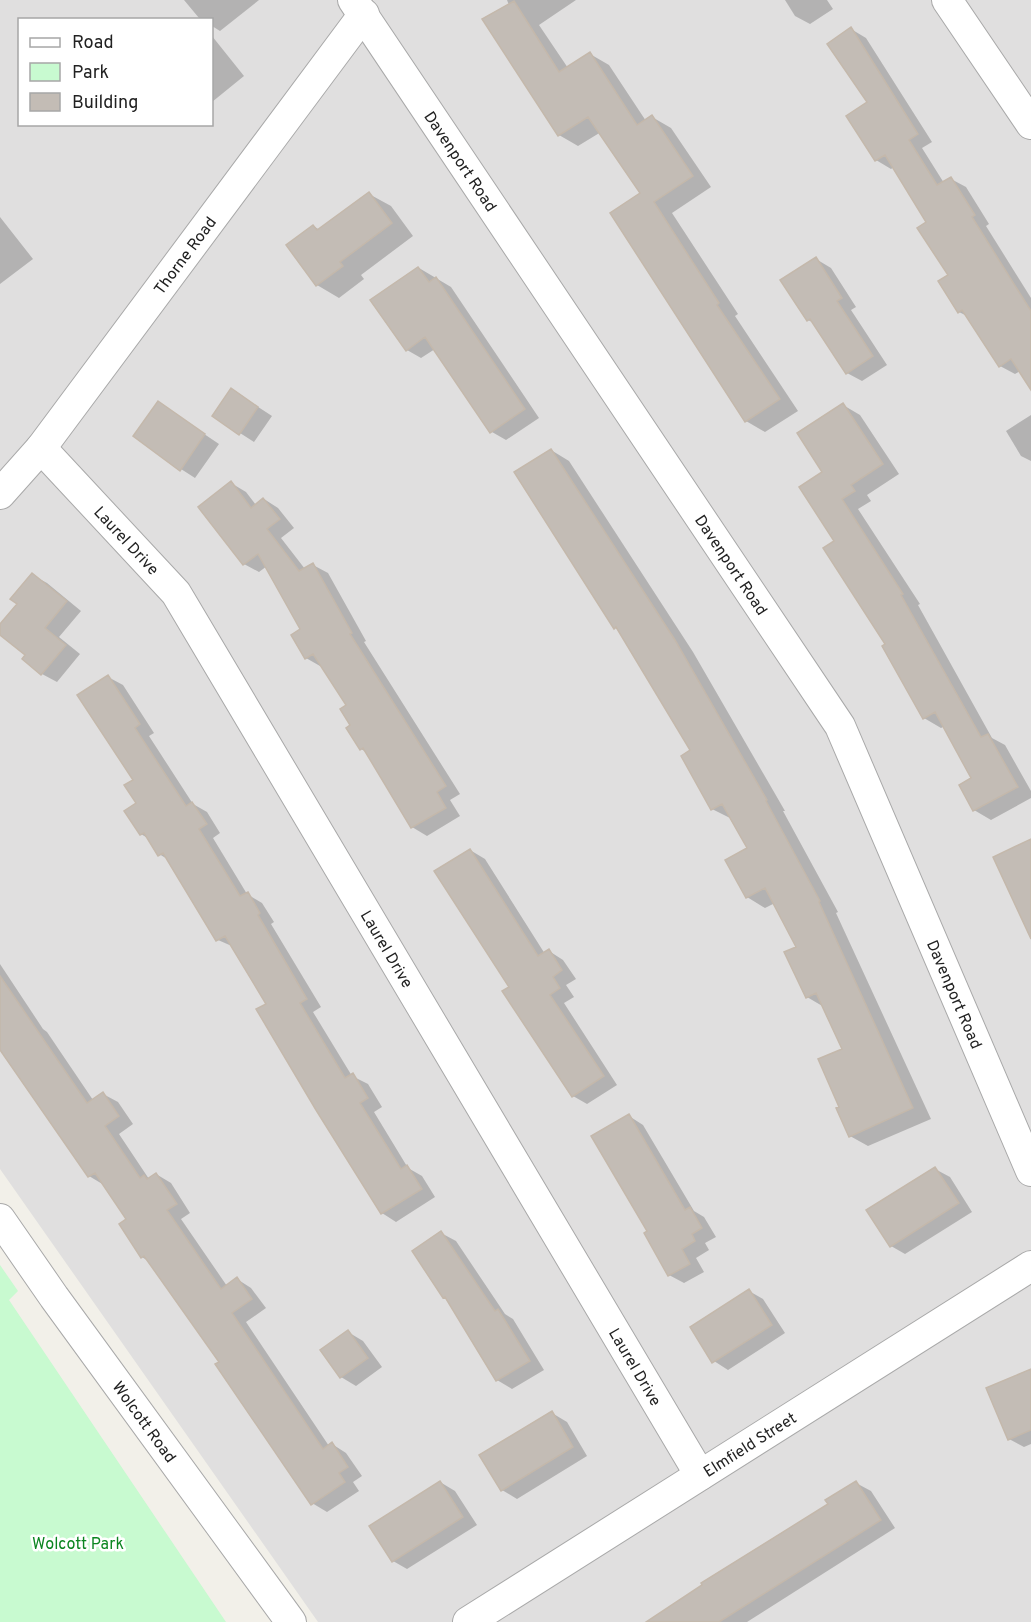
<svg xmlns="http://www.w3.org/2000/svg" width="1031" height="1622" viewBox="0 0 1031 1622" font-family="Overpass,sans-serif">
<style>
.residential{fill:#e0dfdf;fill-rule:evenodd}
.park{fill:#c8fad0}
.shadow{fill:#0003}
.building{fill:#c3bcb5;stroke:#c4b8ab;stroke-width:1.5}
.lines{fill:none;stroke-linecap:round;stroke-linejoin:round}
.minor-casing{stroke:#a9a9a9;stroke-width:32}
.minor{stroke:#fff;stroke-width:30}
.labels{text-anchor:middle;stroke-width:5;stroke-linejoin:round;paint-order:stroke}
.street-label{font-size:16px;fill:#222;stroke:#fff}
.park-label{font-size:16px;fill:#0b8520;stroke:#fff}
</style>
<rect width="100%" height="100%" fill="#f2f0e9"/>
<path class="residential" d="M0,0H1031V1622H318L0,1169ZM20,20H212V124H20Z"/>
<path class="park" d="M0,1265L18,1291L9,1300L226,1622H0Z"/>
<path class="shadow" d="M184,0H259L220,31L212,26V20L199,18Z
M507,0H576L539,25L568,68L590,54L609,65L646,121L652,117L671,128L711,187L672,213L738,314L735,316L798,411L765,432L746,421L612,214L642,193L601,132L578,146L559,135Z
M785,0H827L833,9L810,24L795,16Z
M851,29L866,38L932,142L922,148L944,183L951,179L966,187L989,224L986,226L1031,298V387L1020,371L1015,374L1000,366L969,317L959,312L950,275L928,223L894,167L891,169L876,160L848,117L869,103Z
M212,36L244,76L212,102Z
M369,194L391,206L413,236L361,275L364,279L339,298L317,285L313,226L320,230Z
M0,217L33,259L0,284Z
M816,259L831,268L856,307L851,310L887,365L862,381L847,373L816,324L808,320Z
M419,268L451,287L539,418L506,440L492,432L435,349L421,358L407,350Z
M232,390L272,416L254,442L240,433Z
M158,403L219,444L195,478L181,469Z
M843,405L860,415L899,474L867,495L871,501L858,509L920,604L918,605L992,738L1005,745L1031,791V798L991,820L974,810L973,779L945,726L941,728L924,718L836,541L824,472Z
M1031,415V461L1021,456L1006,431Z
M551,450L569,461L693,652L785,811H783L838,912L836,913L931,1119L868,1146L850,1136L841,1108L844,1049L824,1007L807,997L798,948L775,903L765,908L747,897L750,848L732,819L712,809L692,751L619,630L615,628Z
M231,483L246,492L256,505L264,499L278,508L294,528L281,538L305,569L313,565L328,573L366,641L364,642L460,794L450,800L460,816L427,836L412,827L368,753L361,749L348,705L322,666H320L306,658L303,630L267,566L259,572L244,564Z
M32,575L47,583L81,611L59,637L80,654L57,682L42,674L24,658L27,655L0,633V627L19,604Z
M108,677L123,685L154,733L149,736L193,804L207,812L220,833L213,838L247,894L262,903L274,922L271,924L321,1007L313,1012L352,1076L368,1084L382,1107L374,1112L408,1168L422,1176L435,1197L396,1222L382,1213L268,1004L234,947L218,940L169,860L159,854L149,839L141,834L126,811L138,803L135,780Z
M470,850L485,859L545,954L549,951L563,960L576,979L566,985L574,997L564,1003L617,1085L587,1104L573,1096L511,987Z
M0,964L43,1029L47,1032L93,1100L103,1094L118,1102L133,1124L119,1134L149,1179L156,1174L171,1183L190,1213L181,1219L227,1286L237,1279L251,1288L266,1308L246,1322L329,1446L332,1444L346,1453L362,1476L353,1482L359,1491L327,1512L312,1503L221,1362L148,1261L142,1257L128,1220L104,1185L89,1176L0,1047Z
M629,1116L643,1125L694,1211L704,1217L716,1237L705,1243L709,1250L696,1258L704,1272L684,1283L669,1275L649,1232Z
M935,1169L950,1177L972,1212L905,1254L891,1246Z
M441,1233L456,1241L505,1314L513,1319L544,1370L512,1389L497,1380L448,1299L444,1297Z
M749,1291L763,1299L785,1333L728,1370L714,1361Z
M348,1332L363,1341L382,1367L356,1386L341,1377Z
M1031,1371V1444L1024,1447L1009,1439Z
M552,1413L567,1422L587,1456L517,1499L502,1490Z
M440,1482L455,1491L477,1525L407,1569L393,1561Z
M856,1483L871,1491L895,1528L747,1622H649L830,1505Z"/>
<path class="building" d="M514,1L559,72L590,52L637,125L652,115L693,176L654,202L719,303L717,305L780,399L745,422L610,213L640,193L588,117L558,136L482,19Z
M851,27L918,134L909,140L937,185L951,177L975,215L972,217L1031,311V390L1011,359L999,367L962,310L958,313L938,281L948,275L917,228L926,222L885,155L875,161L846,116L867,102L827,44Z
M369,192L392,223L340,262L343,266L316,286L286,245L313,225L317,230Z
M816,257L842,298L837,301L873,356L846,374L810,319L807,321L780,280Z
M418,267L429,282L436,277L525,409L490,433L425,337L406,351L370,300Z
M231,388L258,407L239,435L212,416Z
M158,401L205,434L180,471L133,436Z
M843,403L883,464L851,485L855,491L842,499L903,594L901,595L981,737L988,734L1018,787L973,811L959,785L971,778L935,712L923,719L882,646L885,644L823,548L834,541L799,487L822,472L797,433Z
M551,449L675,640L767,800L766,801L820,901L819,902L913,1108L849,1137L836,1108L839,1107L818,1059L842,1049L816,993L806,998L784,952L796,947L765,888L746,898L725,860L747,848L722,804L711,810L681,756L690,750L616,627L614,629L514,472Z
M231,481L251,508L263,498L280,519L267,529L299,571L313,563L352,633L350,634L446,786L437,792L446,808L411,828L363,748L360,750L346,728L350,725L340,709L346,705L313,654L305,659L291,635L300,629L258,554L243,565L198,507Z
M32,573L67,601L45,628L66,645L41,675L22,659L25,655L0,635V624L17,604L10,599Z
M108,675L140,724L135,728L186,806L192,802L207,824L199,829L240,896L248,892L260,913L258,915L307,999L300,1003L345,1078L353,1073L368,1098L360,1103L401,1169L407,1165L422,1189L381,1214L316,1110L256,1009L266,1004L225,936L216,941L163,853L158,856L144,833L140,835L124,811L136,803L124,785L133,780L77,695Z
M1031,839V939L993,857Z
M470,849L538,956L549,949L562,970L553,977L560,988L550,995L604,1076L572,1097L502,991L509,987L434,871Z
M0,976L87,1103L103,1092L119,1116L105,1126L140,1178L144,1175L147,1179L156,1173L177,1204L167,1210L221,1289L237,1277L252,1299L232,1313L323,1449L332,1442L348,1467L339,1473L345,1482L311,1505L215,1364L219,1362L144,1256L141,1258L119,1224L126,1219L95,1173L88,1177L0,1050Z
M629,1114L685,1210L690,1207L702,1228L692,1234L695,1241L682,1249L690,1264L668,1276L644,1233L647,1231L591,1136Z
M935,1167L959,1203L890,1247L866,1210Z
M441,1231L495,1311L498,1309L530,1361L496,1381L445,1297L443,1298L412,1251Z
M749,1289L772,1325L712,1363L690,1327Z
M348,1330L368,1358L340,1378L320,1350Z
M1031,1369V1430L1008,1440L986,1388Z
M552,1411L573,1447L501,1491L479,1455Z
M440,1481L463,1517L392,1562L369,1526Z
M856,1481L881,1520L719,1622H646L702,1585L701,1583L828,1504L825,1500Z"/>
<g class="lines">
<g class="minor-casing">
<g id="minor">
<path id="s1" d="M353,0L840,726L1031,1171"/>
<path d="M947,0L1031,124"/>
<path id="s2" d="M41,448L176,593L700,1475"/>
<path id="s3" d="M0,494L41,448L364,14"/>
<path id="s4" d="M0,1219L54,1297L291,1622"/>
<path id="s5" d="M468,1622L1031,1266"/>
</g>
</g>
<use href="#minor" class="minor"/>
</g>
<g class="labels">
<g class="street-label">
<text dy="6" stroke="none"><textPath href="#s1" startOffset="194">Davenport Road</textPath></text>
<text dy="6" stroke="none"><textPath href="#s3" startOffset="302">Thorne Road</textPath></text>
<text dy="6" stroke="none"><textPath href="#s2" startOffset="126">Laurel Drive</textPath></text>
<text dy="6" stroke="none"><textPath href="#s1" startOffset="680">Davenport Road</textPath></text>
<text dy="6" stroke="none"><textPath href="#s2" startOffset="612">Laurel Drive</textPath></text>
<text dy="6" stroke="none"><textPath href="#s1" startOffset="1166">Davenport Road</textPath></text>
<text dy="6" stroke="none"><textPath href="#s2" startOffset="1098">Laurel Drive</textPath></text>
<text dy="6" stroke="none"><textPath href="#s4" startOffset="249">Wolcott Road</textPath></text>
<text dy="6" stroke="none"><textPath href="#s5" startOffset="333">Elmfield Street</textPath></text>
</g>
<g class="park-label">
<text x="78" y="1549">Wolcott Park</text>
</g>
</g>
<rect x="18" y="18" width="195" height="108" fill="#ffffff" stroke="#a7a7a7" stroke-width="1.5"/>
<rect x="30" y="38" width="30" height="9" fill="#ffffff" stroke="#a7a7a7" stroke-width="1.5"/>
<text x="72" y="48" font-size="18" fill="#222222">Road</text>
<rect x="30" y="63" width="30" height="18" fill="#c8fad0" stroke="#a7a7a7" stroke-width="1.5"/>
<text x="72" y="78" font-size="18" fill="#222222">Park</text>
<rect x="30" y="93" width="30" height="18" fill="#c3bcb5" stroke="#a7a7a7" stroke-width="1.5"/>
<text x="72" y="108" font-size="18" fill="#222222">Building</text>
</svg>
